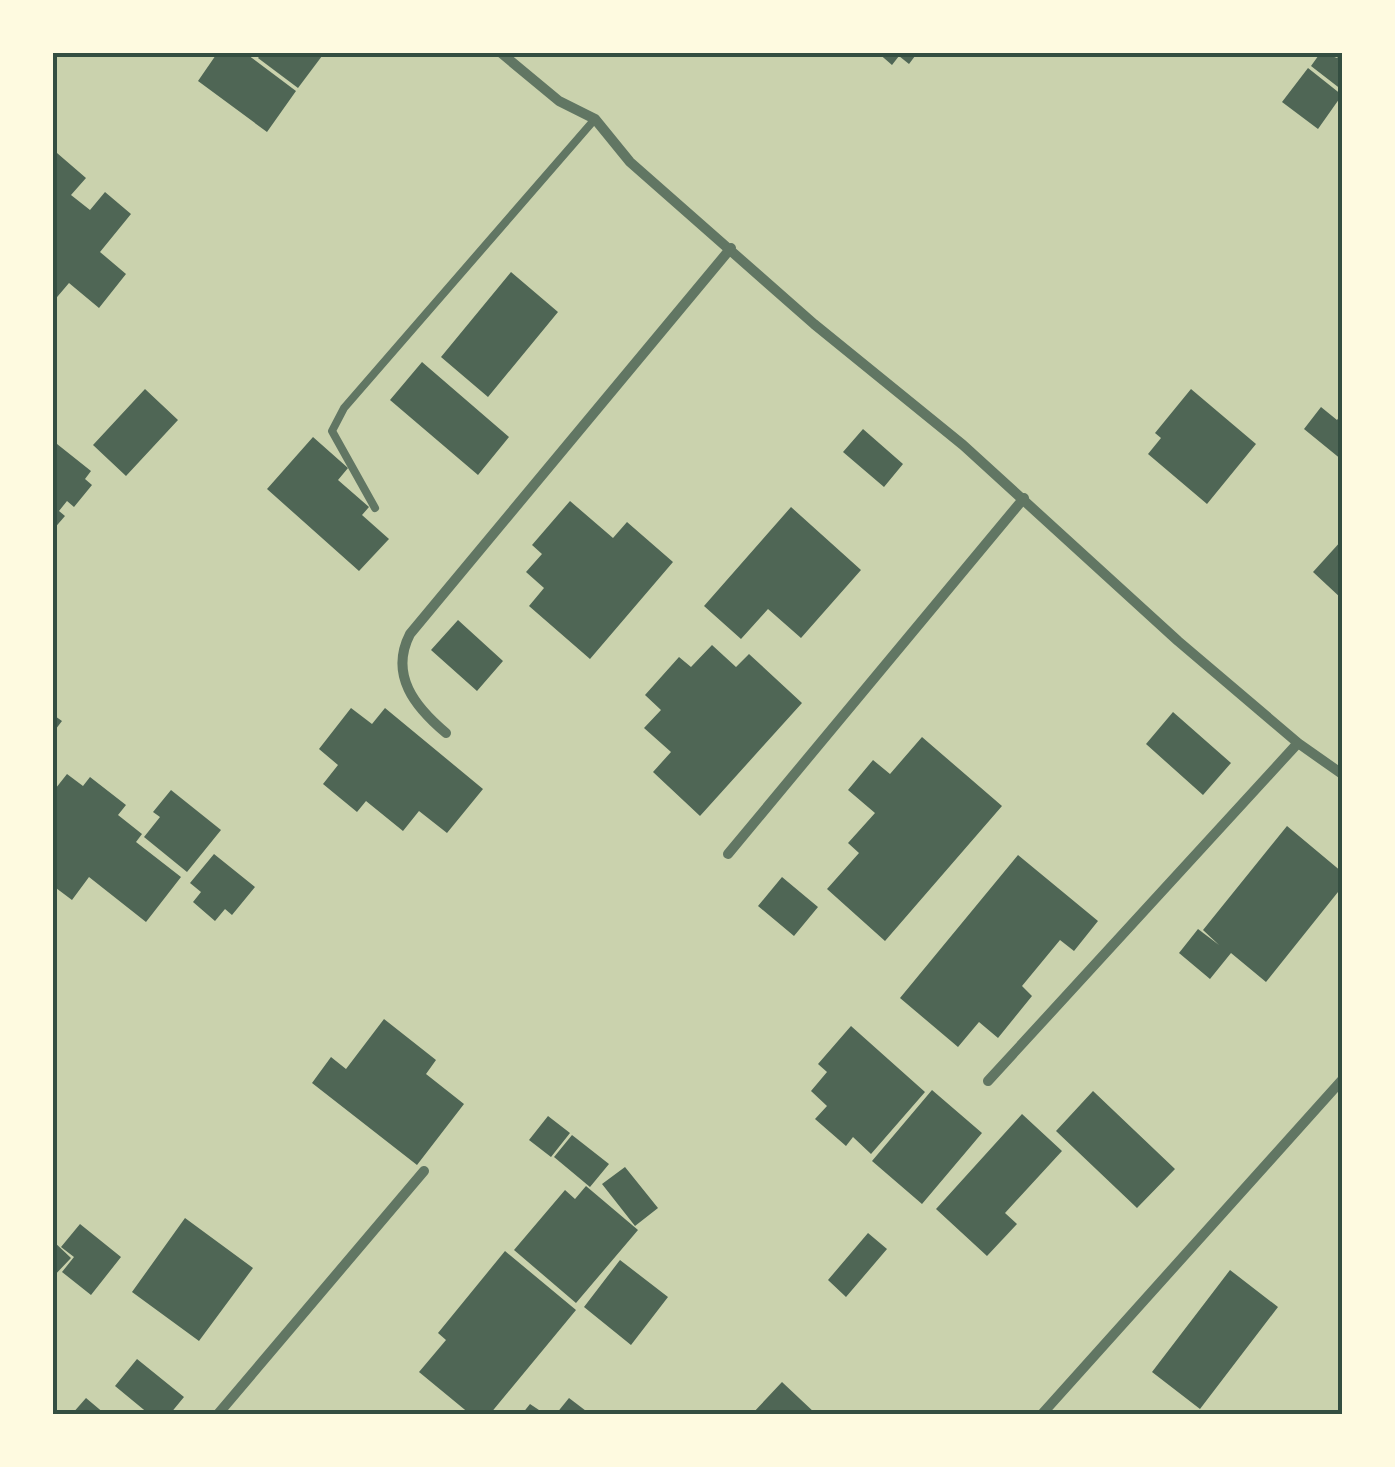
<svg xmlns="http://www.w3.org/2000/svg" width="1395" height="1467" viewBox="0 0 1395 1467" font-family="Ubuntu,sans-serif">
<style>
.green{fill:#cad2ad}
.building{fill:#4f6655}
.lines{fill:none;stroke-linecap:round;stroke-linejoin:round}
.service{stroke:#617663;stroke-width:8}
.minor{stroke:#617663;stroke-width:10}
.neatline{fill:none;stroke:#344e41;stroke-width:4}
</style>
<rect width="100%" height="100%" fill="#e9edc9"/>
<path class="green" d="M53,53H1342V1414H53Z"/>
<path class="building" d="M218,52H244L296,91L267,132L198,81Z
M263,52H325L298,88L258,58Z
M877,52H918L909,64L899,56L892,65Z
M1321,52L1337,58L1342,52V90L1311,66Z
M1308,68L1342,95L1318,129L1282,102Z
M57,153L86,178L71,195L90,210L105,192L131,214L100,252L126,274L99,308L69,283L52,303V158Z
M511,272L558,312L488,397L441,357Z
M422,362L509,437L478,475L390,400Z
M145,389L178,420L126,476L93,445Z
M1191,389L1256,444L1207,504L1148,454L1161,438L1155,433Z
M1321,407L1337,420L1342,413V460L1304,429Z
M863,429L903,464L884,487L843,452Z
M313,437L348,468L338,480L369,507L362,515L389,539L359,571L267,489Z
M52,440L91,471L85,479L92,485L74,507L67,501L59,511L65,516L52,531Z
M570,501L613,538L627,522L673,562L590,659L529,606L544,588L526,572L542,554L532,545Z
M791,507L861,570L801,638L768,609L741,639L704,606Z
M1342,540V599L1313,572Z
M458,620L503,661L477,691L431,650Z
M712,645L736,667L749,654L802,703L700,816L653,772L671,752L644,728L661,710L645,695L679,657L691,667Z
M351,708L372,724L385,708L483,789L447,833L419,811L403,831L366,801L357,812L323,784L338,765L319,749Z
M1173,712L1231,763L1203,795L1146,744Z
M52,714L62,721L52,734Z
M922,737L1002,806L885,941L827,889L859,853L848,843L875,813L848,790L873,760L890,774Z
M67,774L83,786L90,777L126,805L118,815L142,834L136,842L181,877L146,922L89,877L72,900L52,885V793Z
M171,790L221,830L187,872L144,837L160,817L153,812Z
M1287,826L1342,872V887L1266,982L1231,953L1210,979L1179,953L1198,929L1219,945L1203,930Z
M214,854L255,887L232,915L225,909L215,921L193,902L201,892L190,883Z
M1018,855L1098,921L1074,951L1060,940L1022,986L1032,996L998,1038L979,1022L958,1047L900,998Z
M782,877L818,907L794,936L758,906Z
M384,1019L436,1060L426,1074L464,1104L417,1165L312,1083L331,1057L346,1069Z
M851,1026L925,1092L871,1154L853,1137L846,1146L815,1119L827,1106L811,1091L827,1072L818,1064Z
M932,1090L982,1133L922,1204L872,1161Z
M1093,1091L1175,1169L1137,1208L1056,1131Z
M1022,1114L1062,1151L1005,1213L1017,1224L987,1256L936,1209Z
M548,1116L570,1133L551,1157L529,1140Z
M572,1135L609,1164L590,1187L554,1157Z
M625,1167L658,1208L635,1226L602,1184Z
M586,1186L638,1230L576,1303L514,1250L565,1190L575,1199Z
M185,1218L253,1268L199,1341L132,1292Z
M80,1224L121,1257L91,1295L62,1272L74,1257L61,1247Z
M868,1233L887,1249L846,1297L828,1280Z
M52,1240L71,1258L52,1278Z
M505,1251L576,1310L490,1414H470L419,1372L446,1340L438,1333Z
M620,1260L668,1297L631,1345L584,1307Z
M1230,1270L1278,1307L1200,1409L1152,1372Z
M137,1359L184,1397L170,1414H149L115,1386Z
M782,1382L816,1414H752Z
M86,1398L105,1414H72Z
M569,1398L590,1414H556Z
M530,1404L545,1414H522Z"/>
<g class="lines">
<path class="service" d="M375,508L332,431L344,408L595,119"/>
<path class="minor" d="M500,52L559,101L595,119L630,162L814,324L963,445L1178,641L1298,743L1342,774
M446,733C415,707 389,675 410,634L731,248
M728,854L1024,498
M988,1081L1298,743
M218,1414L424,1171
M1042,1414L1342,1080"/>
</g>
<rect width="1395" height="1467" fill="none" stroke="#fefae0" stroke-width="110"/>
<rect x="55" y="55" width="1285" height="1357" class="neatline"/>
</svg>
